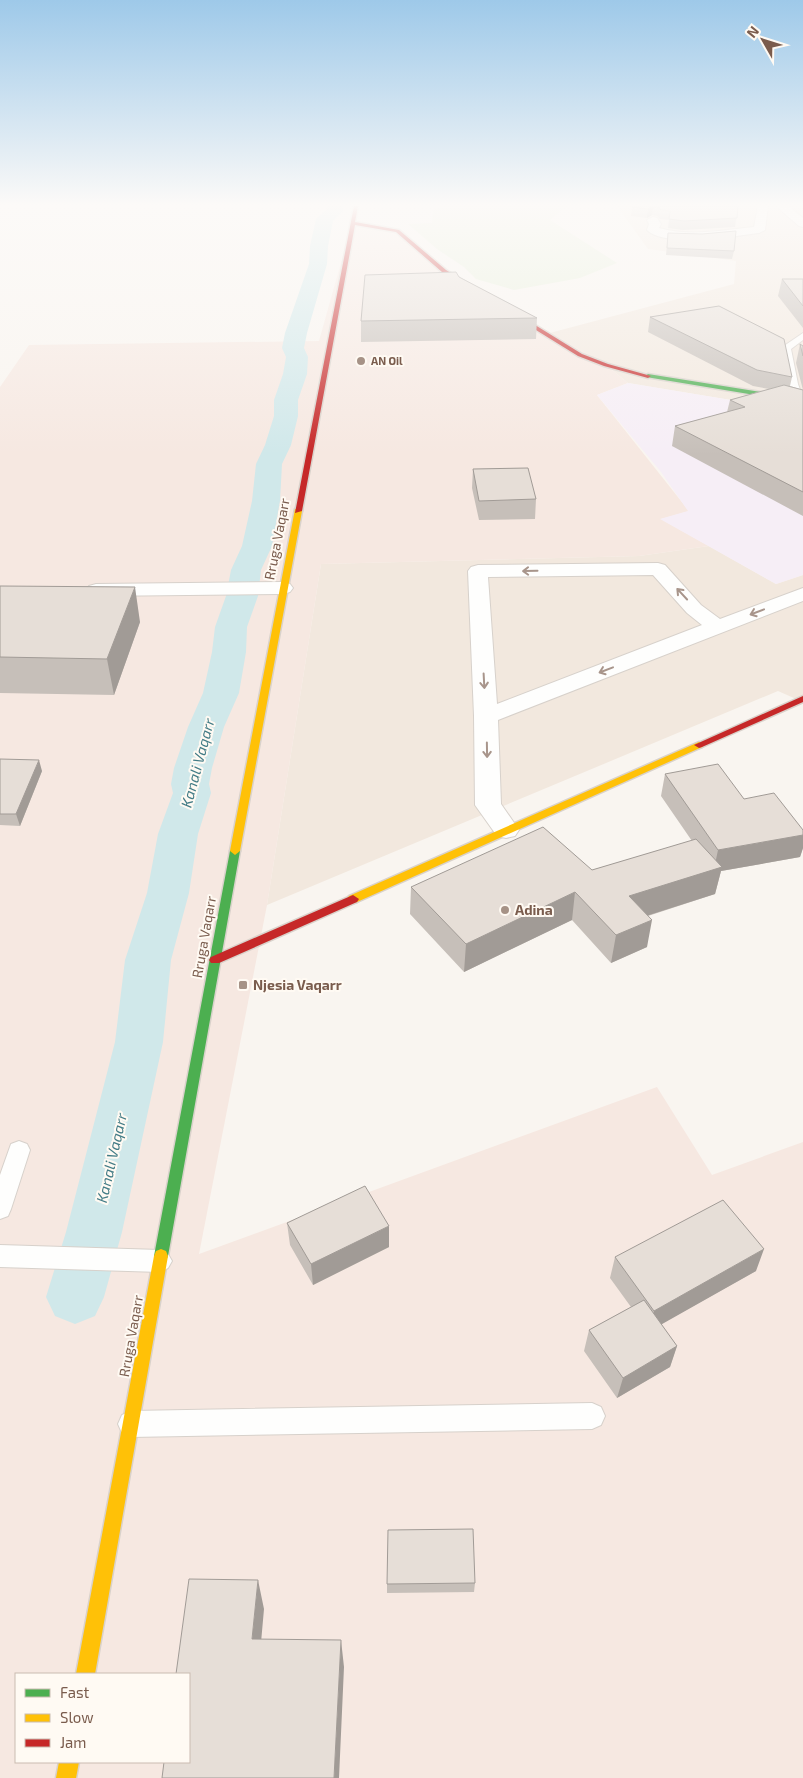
<svg xmlns="http://www.w3.org/2000/svg" width="803" height="1778" viewBox="0 0 803 1778" font-family="'Exo 2',sans-serif">
<style>
.residential{fill:#f2e8de}
.commercial{fill:#f6e8e1;fill-rule:evenodd}
.education{fill:#f6eef6}
.green{fill:#e7f0db}
.lines{fill:none;stroke-linecap:round;stroke-linejoin:round}
.canal{fill:#d0e8ea;fill-rule:evenodd}
.lane-casing{stroke:#d7d1cb;stroke-width:2}
.street-casing{stroke:#d7d1cb;stroke-width:2}
.fast-casing{stroke:#d9d2cb;stroke-width:3}
.slow-casing{stroke:#d9d2cb;stroke-width:3}
.jam-casing{stroke:#d9d2cb;stroke-width:3}
.lane{fill:#fefefd;fill-rule:evenodd}
.street{fill:#fefefd;fill-rule:evenodd}
.fast{fill:#4caf50;fill-rule:evenodd}
.slow{fill:#ffc107;fill-rule:evenodd}
.jam{fill:#c62828;fill-rule:evenodd}
.wall{fill:#c6bfb9}
.shaded-wall{fill:#a19b96}
.building{fill:#e6ded7;stroke:#a19b96}
.oneway{stroke:#a8958b}
.poi-dot{fill:#a69286;stroke:#fffaf3;stroke-width:2}
.labels{text-anchor:middle;stroke-width:4;stroke-linejoin:round;paint-order:stroke}
.far-poi-label{font-size:11px;font-weight:bold;fill:#7a5c4d;stroke:#fffaf3;text-anchor:start}
.street-label{font-size:14px;fill:#7a5c4d;stroke:#fffaf3}
.poi-label{font-size:14px;font-weight:bold;fill:#7a5c4d;stroke:#fffaf3;text-anchor:start}
.water-label{font-size:15px;font-style:italic;fill:#437c86;stroke:#fffaf3}
</style>
<rect width="100%" height="100%" fill="#f9f5f0"/>
<path class="residential" d="M617,206H803V412L628,383L606,365L546,334L734,284L736,261L648,249Z
M709,546L776,584L803,575V702L778,691L267,905L321,564L639,556Z"/>
<path class="commercial" d="M352,223L389,229L444,271L606,365L628,383L597,395L689,511L661,519L709,546L639,556L321,564L267,905L199,1254L657,1087L712,1175L803,1142V1778H0V387L29,345L319,341ZM16,1674H189V1762H16Z"/>
<path class="education" d="M628,383L803,412V575L776,584L660,519L688,511L661,472L597,395Z"/>
<path class="green" d="M442,206H571L565,207L550,220L617,263L580,278L514,290L476,279L464,267L437,249L408,224L432,223L433,210Z"/>
<g class="lines">
<path class="canal" d="M327,206H343V211L333,221L328,246L327,264L307,333L304,348L308,357L307,374L298,400V416L291,445L282,464L280,501L272,546L261,570L258,596L247,627L246,652L239,693L224,727L212,768L209,784L211,793L198,834L189,893L171,960L163,1042L122,1232L104,1297L95,1316L75,1324L55,1316L46,1297L66,1232L115,1042L125,960L147,893L158,834L173,793L171,784L174,768L188,727L203,693L212,652L215,627L226,596L231,570L242,546L252,501L256,464L265,445L274,416V400L283,374L286,357L282,348L285,333L309,264L310,246L316,219L327,209Z"/>
<g class="lane-casing">
<path id="lane" d="M803,333V340L791,349L798,384L803,398V405L800,406C788,402 784,360 781,348Z
M19,1141L27,1144L30,1150L11,1209L8,1216L0,1219V1175L11,1144Z
M0,1245L160,1250L168,1254L172,1261L168,1268L160,1272L0,1267Z
M592,1403L601,1407L605,1416L601,1425L592,1429L131,1437L122,1433L118,1424L122,1415L131,1411Z"/>
</g>
<g class="street-casing">
<path id="street" d="M758,206H768L765,230L759,233C735,236 664,248 647,230L649,224L647,220L653,217L657,218L661,224L659,228C690,237 723,230 754,227Z
M776,206H788L803,218V227L799,226Z
M658,563L665,565L701,605L720,619L803,588V601L498,720L501,804L519,830L515,836L506,838L497,836L475,805L474,716L468,571L471,567L478,565ZM653,575L687,613L702,625L497,704L488,577Z
M283,582L290,584L293,588L290,592L283,594L96,596L89,594L86,590L89,586L96,584Z"/>
</g>
<g class="fast-casing">
<path id="fast" d="M648,374L774,394L803,402V406L773,398L646,377L645,376Z
M235,847L240,851L168,1256L166,1261L161,1263L156,1261L154,1256L230,851Z"/>
</g>
<g class="slow-casing">
<path id="slow" d="M295,509L302,511L240,851L235,855L230,851Z
M699,742L704,745L702,747L357,902L353,903L347,899L349,896Z
M161,1249L166,1251L168,1256L95,1674H76L154,1256L156,1251Z
M59,1762H79L76,1778H56Z"/>
</g>
<g class="jam-casing">
<path id="jam" d="M354,206H358L355,222L399,230L446,270L582,354L608,364L651,376L648,378L604,366L578,356L442,272L396,232L355,225L302,511L295,513Z
M803,696V702L702,747L699,748L694,745Z
M353,895L359,899L357,902L219,963H211L209,960L211,957Z"/>
</g>
<use href="#lane" class="lane"/>
<use href="#street" class="street"/>
<use href="#fast" class="fast"/>
<use href="#slow" class="slow"/>
<use href="#jam" class="jam"/>
</g>
<path class="wall" d="M633,206H738L735,227L683,230L668,228L669,220L660,219L657,216L652,215L647,218L631,216L632,207Z
M668,233L734,251L732,259L666,255Z
M459,277L537,318L536,339L361,342V321Z
M782,279H803V328L778,296Z
M650,317L792,377L790,386L803,390L796,363L800,344L803,346V516L672,446L675,426L727,412L730,400L769,389L753,386L648,332Z
M473,469L536,499L535,519L479,520L472,488Z
M0,586L140,622L114,695L0,693Z
M0,759L42,771L20,826L0,825Z
M665,774L744,799L803,830V848L800,857L721,871L715,894L648,916L647,947L611,963L572,920L464,972L410,914L411,887L592,870L692,841L661,796Z
M287,1223L389,1247L313,1285L290,1245Z
M615,1257L756,1271L661,1324L677,1346L670,1367L617,1398L584,1351L589,1330L631,1307L610,1278Z
M475,1583L474,1592L387,1593V1584Z"/>
<path class="shaded-wall" d="M653,206L652,215L647,218L648,209Z
M135,587L140,622L114,695L107,659Z
M39,760L42,771L20,826L16,814Z
M803,835V848L800,857L721,871L715,894L624,923L629,896L714,869L718,850Z
M575,892L572,920L464,972L466,944Z
M652,920L647,947L611,963L616,935Z
M389,1226V1247L313,1285L311,1264Z
M764,1249L756,1271L648,1332L654,1311Z
M677,1346L670,1367L617,1398L623,1378Z
M258,1580L264,1609L259,1665L252,1639Z
M341,1640L344,1667L339,1778H334Z"/>
<path class="building" d="M633,206H653L648,209L632,207Z
M654,206H738L737,218L684,221L669,219L670,211L661,210L659,207Z
M736,231L734,251L667,248L668,233L702,234Z
M456,272L459,277L537,318L361,321L365,275Z
M782,279H803V306Z
M719,306L784,339L792,377L757,370L650,317Z
M800,344L803,346V356Z
M784,385L803,390V492L675,426L745,407L730,400Z
M528,468L536,499L479,501L473,469Z
M0,586L135,587L107,659L0,657Z
M0,759L39,760L16,814H0Z
M718,764L744,799L774,793L803,830V835L718,850L665,774Z
M543,827L592,870L696,839L722,867L629,896L652,920L616,935L575,892L466,944L411,887Z
M365,1186L389,1226L311,1264L287,1223Z
M723,1200L764,1249L654,1311L615,1257Z
M644,1300L677,1346L623,1378L589,1330Z
M473,1529L475,1583L387,1584L388,1530Z
M189,1579L258,1580L252,1639L341,1640L334,1778H162L164,1762H189V1674H176Z"/>
<defs><path id="oneway-shaft" d="M-6 0H5M1.5-3L5.5 0L1.5 3" fill="none" stroke-width="1.6" stroke-linecap="round" stroke-linejoin="round" transform="scale(1.25)"/></defs>
<g class="oneway">
<use href="#oneway-shaft" transform="translate(530 571) rotate(179)"/>
<use href="#oneway-shaft" transform="translate(682 594) rotate(-133)"/>
<use href="#oneway-shaft" transform="translate(757 612) rotate(159)"/>
<use href="#oneway-shaft" transform="translate(606 670) rotate(159)"/>
<use href="#oneway-shaft" transform="translate(484 681) rotate(87)"/>
<use href="#oneway-shaft" transform="translate(487 750) rotate(89)"/>
</g>
<linearGradient id="sky" x2="0" y2="1"><stop stop-color="#9ec9e9"/><stop offset="0.45" stop-color="#fcfaf8"/><stop offset="1" stop-color="#fcfaf8" stop-opacity="0"/></linearGradient>
<rect width="803" height="455" fill="url(#sky)"/>
<g class="poi-dot">
<circle cx="361" cy="361" r="5"/>
<circle cx="505" cy="910" r="5"/>
<rect x="238" y="980" width="10" height="10" rx="2.5"/>
</g>
<g class="labels">
<g class="far-poi-label">
<text x="371" y="365">AN Oil</text>
</g>
<g class="street-label">
<text transform="translate(277 539) rotate(-79)" y="5">Rruga Vaqarr</text>
<text transform="translate(204 937) rotate(-80)" y="5">Rruga Vaqarr</text>
<text transform="translate(131 1336) rotate(-80)" y="5">Rruga Vaqarr</text>
</g>
<g class="poi-label">
<text x="515" y="915">Adina</text>
<text x="253" y="990">Njesia Vaqarr</text>
</g>
<g class="water-label">
<text transform="translate(198 763) rotate(-75)" y="5">Kanali Vaqarr</text>
<text transform="translate(112 1158) rotate(-77)" y="5">Kanali Vaqarr</text>
</g>
</g>
<rect x="15" y="1673" width="175" height="90" fill="#fffaf3" stroke="#cabbb1"/>
<rect x="25" y="1689" width="25" height="8" fill="#4caf50" stroke="#cabbb1"/>
<text x="60" y="1698" font-size="15" fill="#7a5c4d">Fast</text>
<rect x="25" y="1714" width="25" height="8" fill="#ffc107" stroke="#cabbb1"/>
<text x="60" y="1723" font-size="15" fill="#7a5c4d">Slow</text>
<rect x="25" y="1739" width="25" height="8" fill="#c62828" stroke="#cabbb1"/>
<text x="60" y="1748" font-size="15" fill="#7a5c4d">Jam</text>
<g transform="translate(763 40) rotate(309)" stroke="#fffaf3" stroke-width="4" paint-order="stroke">
<path d="M0-4L9 19L0 12L-9 19Z" fill="#7a5c4d"/>
<text y="-8" font-size="14" font-weight="bold" text-anchor="middle" fill="#7a5c4d">N</text>
</g>
</svg>
